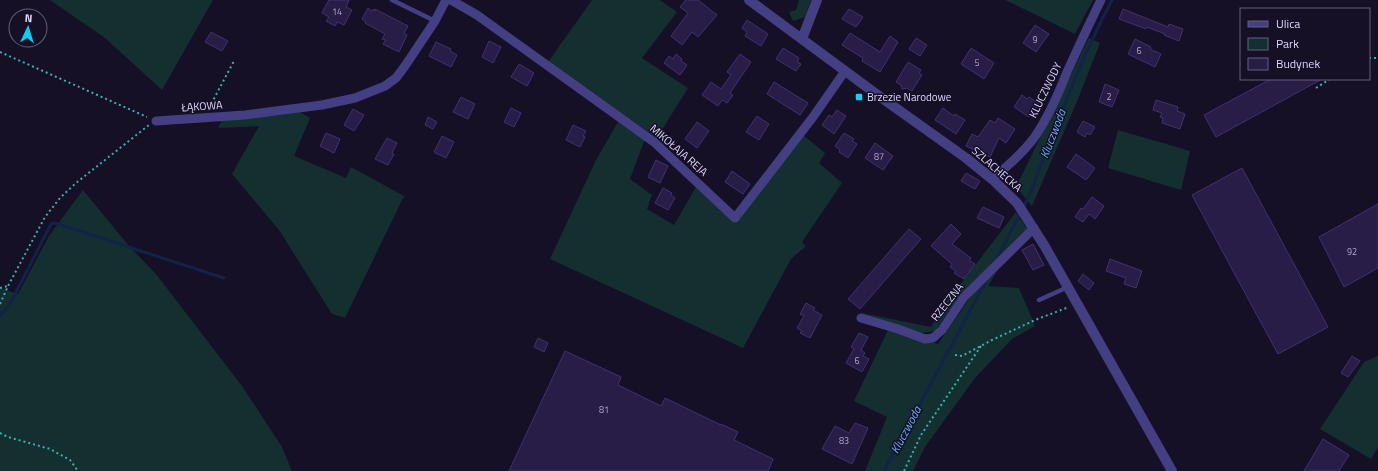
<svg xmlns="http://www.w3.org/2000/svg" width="1378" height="471" viewBox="0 0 1378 471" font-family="'Titillium Web',sans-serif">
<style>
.green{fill:#142f2f}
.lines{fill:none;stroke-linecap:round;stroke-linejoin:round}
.stream{stroke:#112349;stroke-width:3}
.building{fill:#281d46;stroke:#413170}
.path{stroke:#36b2b2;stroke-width:2;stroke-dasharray:2 3;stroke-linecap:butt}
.service{stroke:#443e82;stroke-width:4.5}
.minor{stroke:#443e82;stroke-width:9}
.tertiary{stroke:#443e82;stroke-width:10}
.poi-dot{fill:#0dcff3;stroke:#151026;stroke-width:1.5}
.labels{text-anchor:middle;stroke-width:3;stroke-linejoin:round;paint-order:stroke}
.number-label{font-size:9px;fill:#b0a8cf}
.street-label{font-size:11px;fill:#ddd7fd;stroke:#151026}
.poi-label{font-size:11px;fill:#ddd7fd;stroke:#151026;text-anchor:start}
.water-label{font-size:12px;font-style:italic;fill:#6aaef8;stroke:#151026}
</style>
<rect width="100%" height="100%" fill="#151026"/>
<path class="green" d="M50,0H213L162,90L105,38Z
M592,0H660L677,12L642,58L688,88L657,138L548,62Z
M799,0H811L805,17L793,21L789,12L796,10Z
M1005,0H1093L1075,34Z
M1089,38L1100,43L1078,99L1032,206L1016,187Z
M300,112L310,118L294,156L346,178L351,167L404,196L345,318L332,314L279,230L232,174L259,126L218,128L222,120Z
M618,122L645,139L630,179L652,195L647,209L674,225L696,187L734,221L803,135L825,153L819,163L842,183L802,242L806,246L791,259L743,348L550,259L596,160Z
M1118,130L1190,151L1181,190L1108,168Z
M83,190L129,246L156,274L242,386L282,447L292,471H0V288L18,294L49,236Z
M1016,212L1027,229L961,294L935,331L921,333L860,316L862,313L931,327L954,289L956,290Z
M998,270L988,286L1019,288L1035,326L1012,339L975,378L925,447L913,471H865L887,417L854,401L888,330L938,344L974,292Z
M1378,356V447L1371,459L1320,429L1364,362Z"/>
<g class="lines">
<path class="stream" d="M1023,208L1030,194C1055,129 1079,62 1112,0
M996,261L1020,213
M0,316L10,304L51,224L55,223L224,278
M884,471L985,283"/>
</g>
<path class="building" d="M329,0H349L346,7L352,10L344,25L337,22L335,26L326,21L329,17L322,13Z
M686,0H698L717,15L698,37L692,32L682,45L671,36L688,13L680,7Z
M368,8L372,11L373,9L375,11V9L408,26L404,33L407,35L399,52L383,44L386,40L382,39L385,34L365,23L366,22L362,19Z
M849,9L863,17L856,27L842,19Z
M1123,9L1168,27L1169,24L1183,29L1179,41L1164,35L1165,34L1147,27L1146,29L1119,19Z
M747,20L768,34L761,46L745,36L747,32L742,28Z
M1035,25L1049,34L1036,52L1023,43Z
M211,32L228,41L222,51L205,42Z
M850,33L880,52L890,36L898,42L880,72L862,61L863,58L842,45Z
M916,38L927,45L920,56L909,49Z
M1135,39L1151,47L1150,49L1161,54L1155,67L1128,54Z
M489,41L501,47L493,63L482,57Z
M436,42L451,49L450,51L457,55L451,67L429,56Z
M783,48L799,58L797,62L801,64L796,71L776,59Z
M971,48L994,63L984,79L961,64Z
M676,54L682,59L681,61L687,65L680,75L664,63L669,56L673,59Z
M740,54L751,62L730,93L733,95L727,103L722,100L718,106L702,95L711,82L721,89L731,75L727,72Z
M908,62L921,70L919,73L922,75L912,91L907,88L902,89L901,85L896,82Z
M519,64L534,73L527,86L511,77Z
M1271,79H1322L1216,137L1204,115Z
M774,82L808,103L800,115L767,94Z
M1105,84L1119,90L1112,107L1099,102Z
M1022,95L1027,99L1029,97L1039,104L1029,117L1014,107Z
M461,97L475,104L468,119L453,112Z
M1156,100L1178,107L1177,111L1185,114L1180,129L1162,123L1163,118L1160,117L1162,113L1153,110Z
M511,108L521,113L514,127L504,122Z
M943,108L954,116L955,114L965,120L956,134L935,120Z
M353,109L364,115L354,131L344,125Z
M837,110L846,116L834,134L822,125L829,115L832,117Z
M757,116L769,124L759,140L746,132Z
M428,117L437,122L433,129L425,125Z
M998,118L1015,129L1006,143L999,138L990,157L966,146L972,134L978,137L990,120L995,123Z
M1083,121L1095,127L1090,135L1087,133L1085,137L1077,132Z
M697,122L709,131L697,148L685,139Z
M573,125L586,131L583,136L585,137L580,147L566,140Z
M326,133L340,139L334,153L320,146Z
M844,133L854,139L852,141L857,144L848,158L839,152L840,150L835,146Z
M442,136L454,142L446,158L434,152Z
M387,138L397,143L392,153L394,154L388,165L375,159Z
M875,143L893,156L883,170L865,158Z
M1076,154L1095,168L1086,180L1067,167Z
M656,160L668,166L660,183L648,177Z
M1242,168L1328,327L1278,354L1192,195Z
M732,171L750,184L743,194L725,182Z
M966,173L980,181L975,189L961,181Z
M663,188L672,193L671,195L675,198L668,210L655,203Z
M1092,197L1104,206L1095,219L1089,214L1083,222L1075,217L1081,208L1083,209Z
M1378,204V268L1344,287L1319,237Z
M983,207L1004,217L999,228L977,218Z
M951,224L961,234L952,244L971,258L969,260L975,264L964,279L954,273L956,271L950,267L952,264L931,246Z
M909,229L921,239L860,309L848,299Z
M1033,244L1044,265L1033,270L1022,250Z
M1110,259L1142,271L1136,288L1124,284L1126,278L1106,271Z
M1083,274L1094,283L1089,290L1078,281Z
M806,303L815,308L813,310L822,315L810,338L800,333L802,331L797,328L804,316L800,314Z
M859,333L868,337L861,350L865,353L863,356L869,359L862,372L846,363L854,349L851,347Z
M538,338L548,343L544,352L534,347Z
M565,351L621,377L618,385L661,406L665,398L721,425V424L738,432L734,440L773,459L768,471H509Z
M1352,356L1360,361L1348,377L1341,373Z
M855,423L868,428L852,464L822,449L835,426L849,433Z
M1323,439L1349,455L1339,471H1304Z"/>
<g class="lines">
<path class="path" d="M0,52L147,117
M1369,58H1378
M1316,88L1330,79
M209,108L234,61
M0,288L8,286
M0,304L8,286L45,217L60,198L76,183L149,125
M955,355L962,356L992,340L1035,320L1069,307
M0,433L8,437L50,449L70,460L78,471
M904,471L921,435L981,346"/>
<path class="service" d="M392,0L435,21
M1039,300L1068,287"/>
<path class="minor" d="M451,0L477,15L654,142L735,218L813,117L845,71
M156,121L245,115L322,105L355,98L385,86L396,78L405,66L435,21L446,0
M992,179C1008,166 1022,154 1034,138C1048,118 1058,95 1067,72C1078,48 1089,24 1101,0
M861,318L898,329L925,339L933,338L942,330L964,297L1034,228"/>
<path class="tertiary" d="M749,0L879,96L966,158L992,179L1017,203L1044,245L1172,471
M802,39L817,0"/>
</g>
<rect class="poi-dot" x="855" y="93" width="8" height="8" rx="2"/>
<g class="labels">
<g class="number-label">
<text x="337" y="15">14</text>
<text x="1035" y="43">9</text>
<text x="1139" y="54">6</text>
<text x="977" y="66">5</text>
<text x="1109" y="100">2</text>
<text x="879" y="160">87</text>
<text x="1352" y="255">92</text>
<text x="857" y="364">6</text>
<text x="604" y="413">81</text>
<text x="844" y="444">83</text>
</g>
<g class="street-label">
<text transform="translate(1045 90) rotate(-64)" y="4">KLUCZWODY</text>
<text transform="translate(202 106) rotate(-4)" y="4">ŁĄKOWA</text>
<text transform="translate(679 150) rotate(41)" y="4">MIKOŁAJA REJA</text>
<text transform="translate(997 169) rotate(41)" y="4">SZLACHECKA</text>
<text transform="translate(947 302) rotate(-52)" y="4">RZECZNA</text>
</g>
<g class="poi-label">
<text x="867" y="101">Brzezie Narodowe</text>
</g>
<g class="water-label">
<text transform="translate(1053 134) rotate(-69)" y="4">Kluczwoda</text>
<text transform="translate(906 430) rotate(-62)" y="4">Kluczwoda</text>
</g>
</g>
<rect x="1240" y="8" width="130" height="72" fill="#151026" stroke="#65607c"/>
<rect x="1248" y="21" width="20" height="6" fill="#443e82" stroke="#65607c"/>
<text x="1276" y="28" font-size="12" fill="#ddd7fd">Ulica</text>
<rect x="1248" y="38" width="20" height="12" fill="#142f2f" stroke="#65607c"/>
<text x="1276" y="48" font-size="12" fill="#ddd7fd">Park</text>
<rect x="1248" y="58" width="20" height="12" fill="#281d46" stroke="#65607c"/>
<text x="1276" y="68" font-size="12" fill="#ddd7fd">Budynek</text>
<g transform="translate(28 28) rotate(4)"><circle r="19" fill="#151026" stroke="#65607c"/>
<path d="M0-3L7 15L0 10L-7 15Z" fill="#0dcff3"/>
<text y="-6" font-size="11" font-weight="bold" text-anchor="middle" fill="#ddd7fd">N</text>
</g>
</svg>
